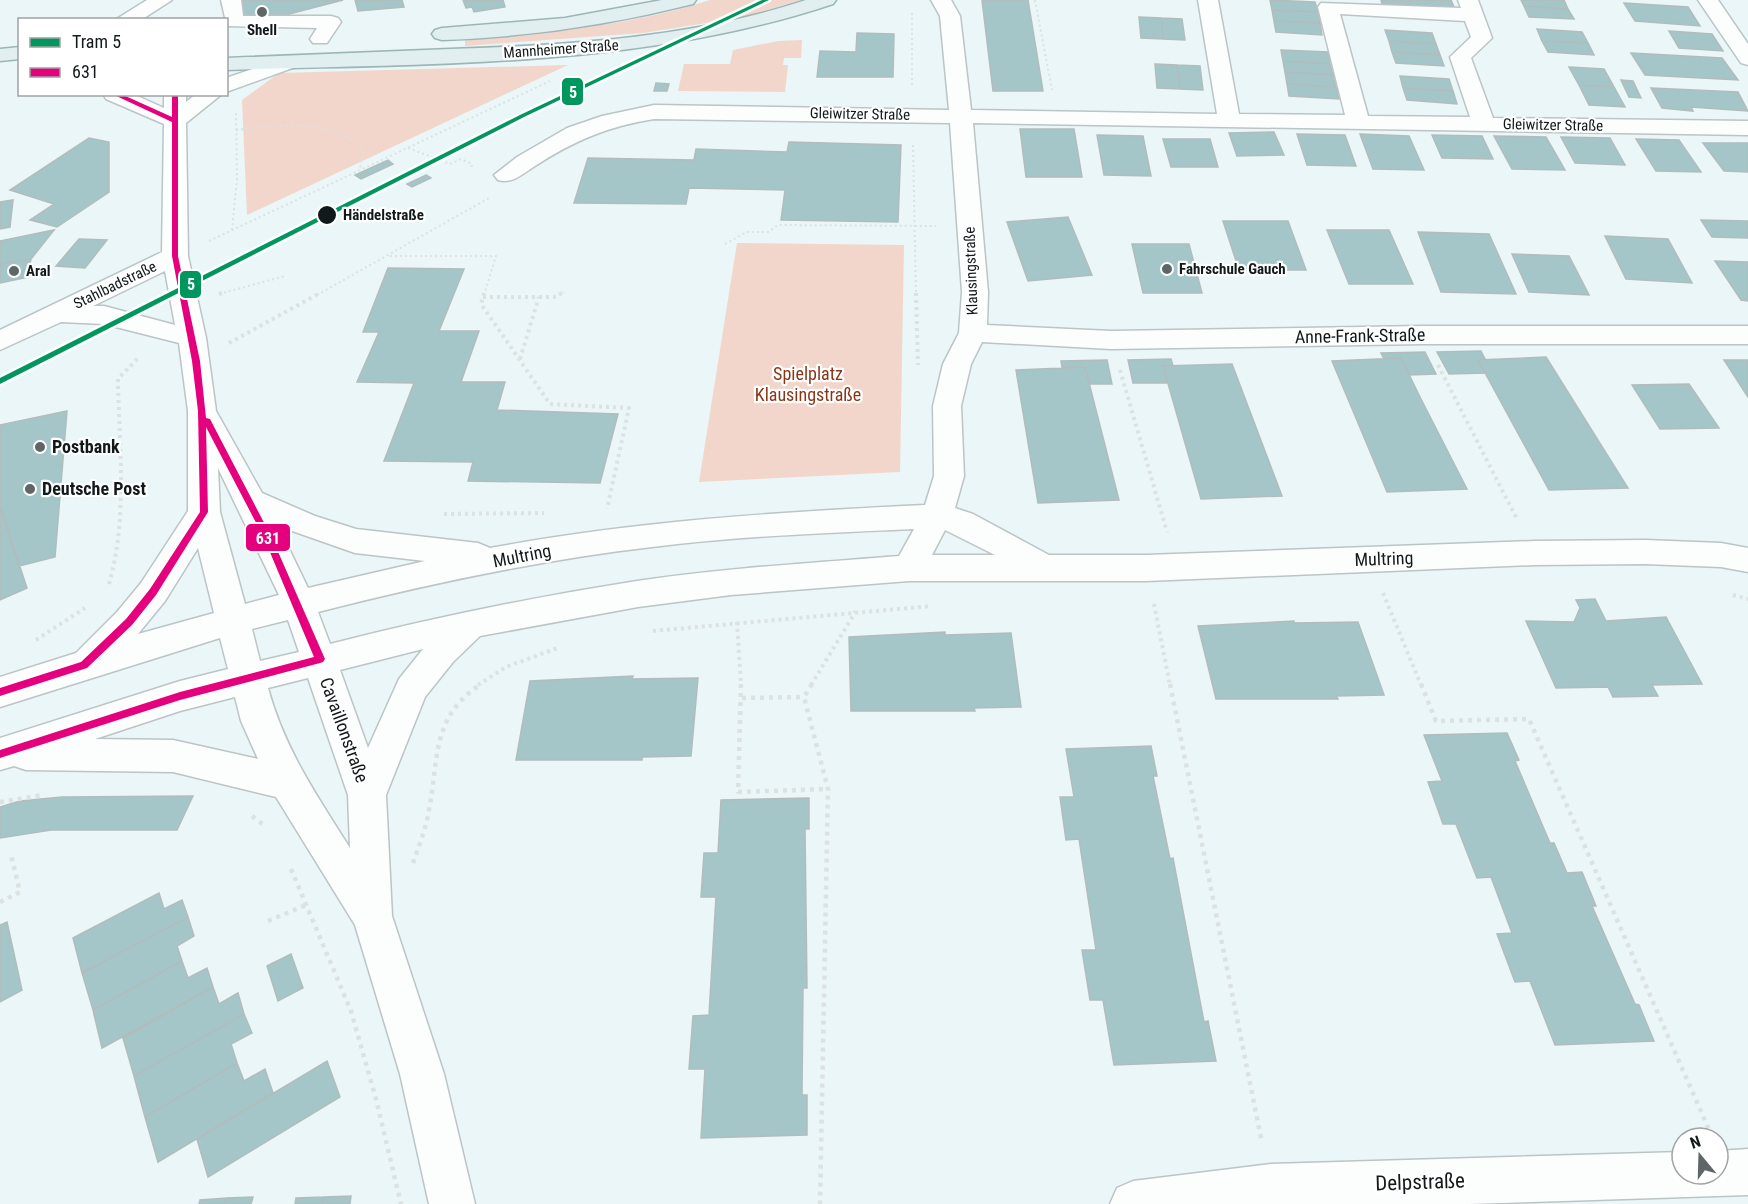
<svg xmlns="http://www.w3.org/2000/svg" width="1748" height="1204" viewBox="0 0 1748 1204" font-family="'Roboto Condensed',sans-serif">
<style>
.green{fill:#f3d6cb}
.building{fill:#a4c6c9;stroke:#b2bcbc;stroke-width:1.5}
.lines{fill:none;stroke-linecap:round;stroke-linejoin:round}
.minor-casing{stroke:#bcc4c6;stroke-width:3}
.major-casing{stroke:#9cb6b8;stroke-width:3}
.path-far2{stroke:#dce1e1;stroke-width:2;stroke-dasharray:2 3;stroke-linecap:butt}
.path-far1{stroke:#dce1e1;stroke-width:4;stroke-dasharray:3 4;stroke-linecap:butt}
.path{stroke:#dce1e1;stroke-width:4.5;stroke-dasharray:4 5;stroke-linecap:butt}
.minor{fill:#fcfefe;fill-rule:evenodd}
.major{fill:#e2eff1;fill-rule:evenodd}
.bus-1-casing{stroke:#fff;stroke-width:5}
.bus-1{fill:#e5007d;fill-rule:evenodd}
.tram-1-casing{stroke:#fff;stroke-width:5}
.tram-1{fill:#00975f;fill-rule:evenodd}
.poi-dot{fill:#5e6667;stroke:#fff;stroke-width:2}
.stop-dot{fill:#12191a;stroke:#fff;stroke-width:2}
.labels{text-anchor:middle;stroke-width:4.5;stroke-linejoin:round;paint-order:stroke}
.far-poi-label{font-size:15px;font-weight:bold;fill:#12191a;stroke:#fff;text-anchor:start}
.far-street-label{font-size:15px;fill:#12191a;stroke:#fff}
.far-stop-label{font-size:15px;font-weight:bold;fill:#12191a;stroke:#fff;text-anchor:start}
.street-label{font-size:18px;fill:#12191a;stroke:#fff}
.park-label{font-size:18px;fill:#883617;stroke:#fff}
.poi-label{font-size:18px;font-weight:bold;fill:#12191a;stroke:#fff;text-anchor:start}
.near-street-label{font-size:21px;fill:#12191a;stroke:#fff}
.line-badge{stroke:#fff;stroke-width:2}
.badge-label{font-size:16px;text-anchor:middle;font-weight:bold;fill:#fff}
</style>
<rect width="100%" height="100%" fill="#eaf6f7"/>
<path class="green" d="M710,0H801L739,18L643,33L465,46V40C547,32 631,26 710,0Z
M802,40L801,58H784L783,65H788L785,92L678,91L684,64H730L733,50L778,41Z
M568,65L247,215L242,100L279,73Z
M737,243L904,245L900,472L699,482Z"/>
<path class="building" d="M239,0H343L270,19H228L221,4Z
M355,0H402L404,7L358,11Z
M463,0H503L505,7L474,12L472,7L466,8Z
M982,0H1028L1043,91H993Z
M1270,0L1315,2L1318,12L1272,10Z
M1381,0H1451L1454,7L1382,4Z
M1521,0H1564L1568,9L1524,6Z
M1624,3L1688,7L1700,26L1635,21Z
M1524,6L1568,9L1574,19L1529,17Z
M1272,10L1318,12L1320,23L1274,21Z
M1139,17L1161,18L1163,39L1141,38Z
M1161,18L1182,19L1185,40L1163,39Z
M1274,21L1320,23L1322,35L1276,32Z
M1537,29L1582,32L1588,43L1542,41Z
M1385,30L1432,33L1436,44L1389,41Z
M1669,31L1712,34L1723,51L1679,48Z
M857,33L894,34L893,77H817L820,51L856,52Z
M1389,41L1436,44L1440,55L1392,52Z
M1542,41L1588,43L1594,55L1548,52Z
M1281,50L1328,52L1330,64L1283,61Z
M1392,52L1440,55L1444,66L1396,63Z
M1631,53L1722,58L1738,80L1645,75Z
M1283,61L1330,64L1333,75L1285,72Z
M1155,64L1177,65L1180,89L1157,88Z
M1177,65L1200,66L1203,90L1180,89Z
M1569,67L1604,69L1614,87L1579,85Z
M1285,72L1333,75L1336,87L1287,84Z
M1400,76L1449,79L1453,91L1403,88Z
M1621,80L1633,81L1641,98L1629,97Z
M656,83L669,84L667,91H654Z
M1287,84L1336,87L1339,99L1289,96Z
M1579,85L1614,87L1625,107L1589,105Z
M1403,88L1453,91L1457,104L1407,100Z
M1651,88L1738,92L1748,111L1691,107L1693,111L1662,108Z
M1020,129H1074L1082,177H1026Z
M1274,132L1284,155L1237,156L1229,133Z
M1297,134L1345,135L1356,166L1307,165Z
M1360,134L1409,136L1424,170L1373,169Z
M1097,135L1143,136L1151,176L1104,175Z
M1432,135L1482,136L1493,159L1442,158Z
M1494,136L1546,137L1565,170L1512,169Z
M1561,137L1610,138L1625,165L1575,163Z
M89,138L109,142V192L57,227L30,220L54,204L10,190Z
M1163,139H1210L1218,167H1171Z
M1636,139L1679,140L1701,172L1656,171Z
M789,142L901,145L898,222L781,220L785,190L689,188L686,204L574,203L588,158L694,160L696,149L787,152Z
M1703,143H1748V172L1724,171Z
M388,160L393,164L361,179L355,175Z
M426,175L431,178L412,187L407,184Z
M13,200L10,227L0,229V202Z
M1068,217L1092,275L1028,281L1007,222Z
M1701,220L1748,221V238L1712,237Z
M1223,221H1288L1306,270H1239Z
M54,230L31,259L0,264V241Z
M1327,230H1389L1413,284H1349Z
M1418,232L1489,234L1516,294L1441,292Z
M1605,236L1668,239L1692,283L1626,279Z
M79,239L107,240L85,268L56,266Z
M1132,244H1189L1202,293H1143Z
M1512,254L1569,256L1589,295L1529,292Z
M31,259L28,277L0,283V264Z
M1715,261L1748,262V301L1741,300Z
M388,268L464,269L439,331H479L461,382H505L497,410L618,414L600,483L468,481L473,462L384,461L414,383L357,382L379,332H363Z
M1481,351L1485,359L1478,360L1486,373L1449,374L1437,352Z
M1425,352L1436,374L1409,375L1401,358L1384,359L1381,353Z
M1546,357L1628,488L1549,490L1478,360Z
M1401,358L1421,399L1467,489L1387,492L1332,361Z
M1171,359L1173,366H1163L1168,383H1133L1128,360Z
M1107,360L1112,384H1089L1085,367H1062L1061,361Z
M1724,360H1748V397Z
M1232,364L1282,496L1201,499L1163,366Z
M1085,367L1119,500L1038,503L1016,370Z
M1689,384L1719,428L1660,429L1632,385Z
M67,411L55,557L19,566L0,506V425Z
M0,506L27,588L0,600Z
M1595,599L1606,621L1666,617L1702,684L1652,685L1658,696L1613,697L1608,687L1556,688L1526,621L1574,622L1580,608L1576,600Z
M1294,621V623L1358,622L1384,695L1336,696L1338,699H1216L1198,626Z
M945,632V635L1011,633L1021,707L974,708L975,711H851L849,637Z
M633,676L632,679L698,678L691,756L642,757V760H516L530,681Z
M1507,733L1519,760L1515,761L1550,843H1554L1567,873L1582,872L1596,906H1592L1635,1004L1639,1005L1654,1041L1555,1045L1530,981L1515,982L1497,934L1512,933L1491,877L1477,878L1456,824H1443L1428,782L1442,781L1424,735Z
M1151,746L1157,776H1153L1170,859L1173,858L1204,1022L1208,1021L1216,1061L1114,1065L1103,1000H1090L1082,950H1096L1079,839L1066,840L1060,797H1074L1066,749Z
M193,796L177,830H51L0,838V807L20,801L62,797Z
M809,798V829H805L807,988H803L802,1095H807V1135L701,1138L705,1069H689L693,1016L709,1015L716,897H701L704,853H718L721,800Z
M159,893L164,909L182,900L188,917L82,973L73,938Z
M188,917L194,936L177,946L182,961L93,1010L82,973Z
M7,922L22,990L0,1002V925Z
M291,954L303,988L278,1001L267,966Z
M182,961L188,978L207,968L213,987L102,1048L93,1010Z
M213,987L219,1004L238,993L244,1014L134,1076L123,1038Z
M244,1014L252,1033L231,1044L237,1063L145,1117L134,1076Z
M327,1061L340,1097L208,1177L197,1139Z
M237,1063L244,1081L265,1069L273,1093L158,1162L145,1117Z
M351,1196L350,1204H322L324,1197Z
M253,1197L251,1204H224L226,1198Z
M324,1197L322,1204H295L296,1198Z
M226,1198L224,1204H199L200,1200Z"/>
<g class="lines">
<g class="minor-casing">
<path id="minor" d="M147,0H172L141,20H115Z
M221,0H241L243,16H331L338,18L341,22L327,43H313L310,39L317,28L227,26Z
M931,0H951L960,16L971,110L1217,114L1198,0H1218L1239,114L1345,115L1318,7L1321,3L1461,8L1458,0H1478L1492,38L1471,58L1493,118L1748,121V135L973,123L988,292L987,325L1111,331L1423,326H1748V344H1423L1111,349L982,342L971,364L961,406L964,476L955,508L973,514L1049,555H1146L1535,541L1645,540L1721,543L1748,548V572L1721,567L1645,564L1535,565L1146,581H909L731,595L638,607L480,636L453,662L425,697L386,795L392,916L444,1074L475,1204H429L400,1074L355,925L276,797L173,772L26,770L14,766L0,770V738L180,681L228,669L220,638L0,707V677L76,653L117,612L141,583L188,511V411L179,343L104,324L61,322L0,350V330L162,252L164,124L106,99L103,94H133L164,108V94H186V102L196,94H222L186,123L188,256L206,338L216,411L262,493L315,516L356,529L478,543L490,548C636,521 778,512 925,505L934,476L933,406L943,364L959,333L962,292L950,123L654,119C609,126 573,141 535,166C522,174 513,184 498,180L494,175L517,157L567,128L602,116L654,105L949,110L940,16ZM1340,14L1465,21L1471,37L1450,57L1470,117L1368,116ZM165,271L175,325L104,306H93ZM218,468L279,595L245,604L220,512ZM278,526L355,553L425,561L308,588ZM914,529L899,556C812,563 724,568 637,581C534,597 432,618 330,644L318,612C428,584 539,560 652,547C739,536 827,533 914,529ZM945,530L995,555H932ZM198,548L214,613L138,634L165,601ZM288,620L299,652L260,661L252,629ZM423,649L399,679L368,748L340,670ZM308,678L348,795L350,848C317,796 284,748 268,688ZM235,697L241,721L258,759L173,740L95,739L180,711Z
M1698,0H1718L1748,44V65L1741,63Z
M291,56L298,58L302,62L298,66L226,92V78Z
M1748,1149V1195L1469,1204H1110L1117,1188L1133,1181L1271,1164L1682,1152V1174H1718V1151Z"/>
</g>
<g class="major-casing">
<path id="major" d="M662,0H696L693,4C610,25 527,37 442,40L435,38L432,34L435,30L442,28L565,18Z
M806,0H836L833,4C638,69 429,63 226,70V58C301,55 376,52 450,49C571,45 691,38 806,0Z
M20,47V59L0,61V49Z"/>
</g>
<path class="path-far2" d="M1035,0L1052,90
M912,13V87
M236,130C281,125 326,117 363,148L360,170
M913,145L916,295
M408,148L450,164L461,159L472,164L471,169
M232,230L237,179L236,111
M209,241L550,81
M725,244L747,232H768L778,225L936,226
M390,256H496L484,295
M219,294L285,276
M317,295L489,198
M559,295L564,292"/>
<path class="path-far1" d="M484,293L481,304L550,404L629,408L607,509
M916,293L918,365
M219,294L222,293
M483,297H554L562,293
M229,343L320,293
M520,359L539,297
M1438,365L1517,519
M1120,370L1167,532
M444,514L544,513
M109,584C128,518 119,447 118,379L140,356
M1383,593L1421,685
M1733,595L1748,599
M1154,604L1170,685
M737,622L741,685
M653,631L932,606
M36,640L85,608
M478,685L506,667L560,647
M811,685L856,611"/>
<path class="path" d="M741,684L738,792L828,789
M812,684L804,697L828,789L820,1204
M1170,684L1262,1143
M1421,684L1436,721L1529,719L1710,1132
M742,698L804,697
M0,802L43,795
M252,816L265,826
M413,863C419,846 426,828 429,810C439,758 431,717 481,684
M291,869L351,1011L376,1099L401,1204
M0,902L20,892L11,855
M268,921L306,905"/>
<use href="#minor" class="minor"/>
<use href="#major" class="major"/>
<g class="bus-1-casing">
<path id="bus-1" d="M112,94H121L172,117V94H178V256L200,361L206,418L210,419L211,421L272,538L325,659L323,662L320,663L180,700L0,758V750L180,692L314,657L264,538L206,427L208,512L156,595L132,625L87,668L0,696V688L81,662L126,619L150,589L200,512L198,411L192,361L172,256V122Z"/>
</g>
<use href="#bus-1" class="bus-1"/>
<g class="tram-1-casing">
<path id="tram-1" d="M762,0H769L524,117L0,384V378L520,115Z"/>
</g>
<use href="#tram-1" class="tram-1"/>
</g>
<g class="poi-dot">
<circle cx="262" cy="12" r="6"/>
<circle cx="1167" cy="269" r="6"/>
<circle cx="14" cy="271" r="6"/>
<circle cx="40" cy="447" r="6"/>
<circle cx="30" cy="489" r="6"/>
</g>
<circle class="stop-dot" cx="327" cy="215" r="10"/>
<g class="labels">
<g class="far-poi-label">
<text x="262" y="35" text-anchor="middle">Shell</text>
<text x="1179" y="274">Fahrschule Gauch</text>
<text x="26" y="276">Aral</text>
</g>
<g class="far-street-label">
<text transform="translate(561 49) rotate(-4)" y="5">Mannheimer Straße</text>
<text transform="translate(860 114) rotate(1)" y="5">Gleiwitzer Straße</text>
<text transform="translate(1553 125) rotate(1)" y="5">Gleiwitzer Straße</text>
<text transform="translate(971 271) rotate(-92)" y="5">Klausingstraße</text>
<text transform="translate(115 285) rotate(-26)" y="5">Stahlbadstraße</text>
</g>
<g class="far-stop-label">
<text x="343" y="220">Händelstraße</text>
</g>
<g class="street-label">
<text transform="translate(1360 336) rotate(-1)" y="6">Anne-Frank-Straße</text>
<text transform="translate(522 556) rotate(-11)" y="6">Multring</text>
<text transform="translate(1384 559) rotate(-2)" y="6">Multring</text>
<text transform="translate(344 730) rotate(70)" y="6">Cavaillonstraße</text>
</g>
<g class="park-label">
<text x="808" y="380">Spielplatz<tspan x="808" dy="21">Klausingstraße</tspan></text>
</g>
<g class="poi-label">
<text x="52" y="453">Postbank</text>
<text x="42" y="495">Deutsche Post</text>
</g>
<g class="near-street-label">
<text transform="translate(1420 1182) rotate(-2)" y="7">Delpstraße</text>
</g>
</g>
<g class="line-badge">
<rect x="561" y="77" width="23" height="29" rx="6" fill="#00975f"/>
<rect x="179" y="270" width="23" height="29" rx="6" fill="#00975f"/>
<rect x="245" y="523" width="46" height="29" rx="6" fill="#e5007d"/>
</g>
<g class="badge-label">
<text x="573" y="98">5</text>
<text x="191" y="290">5</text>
<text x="268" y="544">631</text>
</g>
<rect x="18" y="18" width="210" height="78" fill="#ffffff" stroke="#a0a3a3" stroke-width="1.5"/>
<rect x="30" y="38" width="30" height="9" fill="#00975f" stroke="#a0a3a3" stroke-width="1.5"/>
<text x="72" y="48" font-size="18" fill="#12191a">Tram 5</text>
<rect x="30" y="68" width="30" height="9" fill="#e5007d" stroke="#a0a3a3" stroke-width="1.5"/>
<text x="72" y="78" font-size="18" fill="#12191a">631</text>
<g transform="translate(1700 1156) rotate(341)"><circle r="28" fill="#ffffff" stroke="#a0a3a3" stroke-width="1.5"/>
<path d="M0-4.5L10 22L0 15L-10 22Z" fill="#5e6667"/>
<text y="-9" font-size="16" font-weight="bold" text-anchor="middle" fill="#12191a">N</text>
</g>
</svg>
